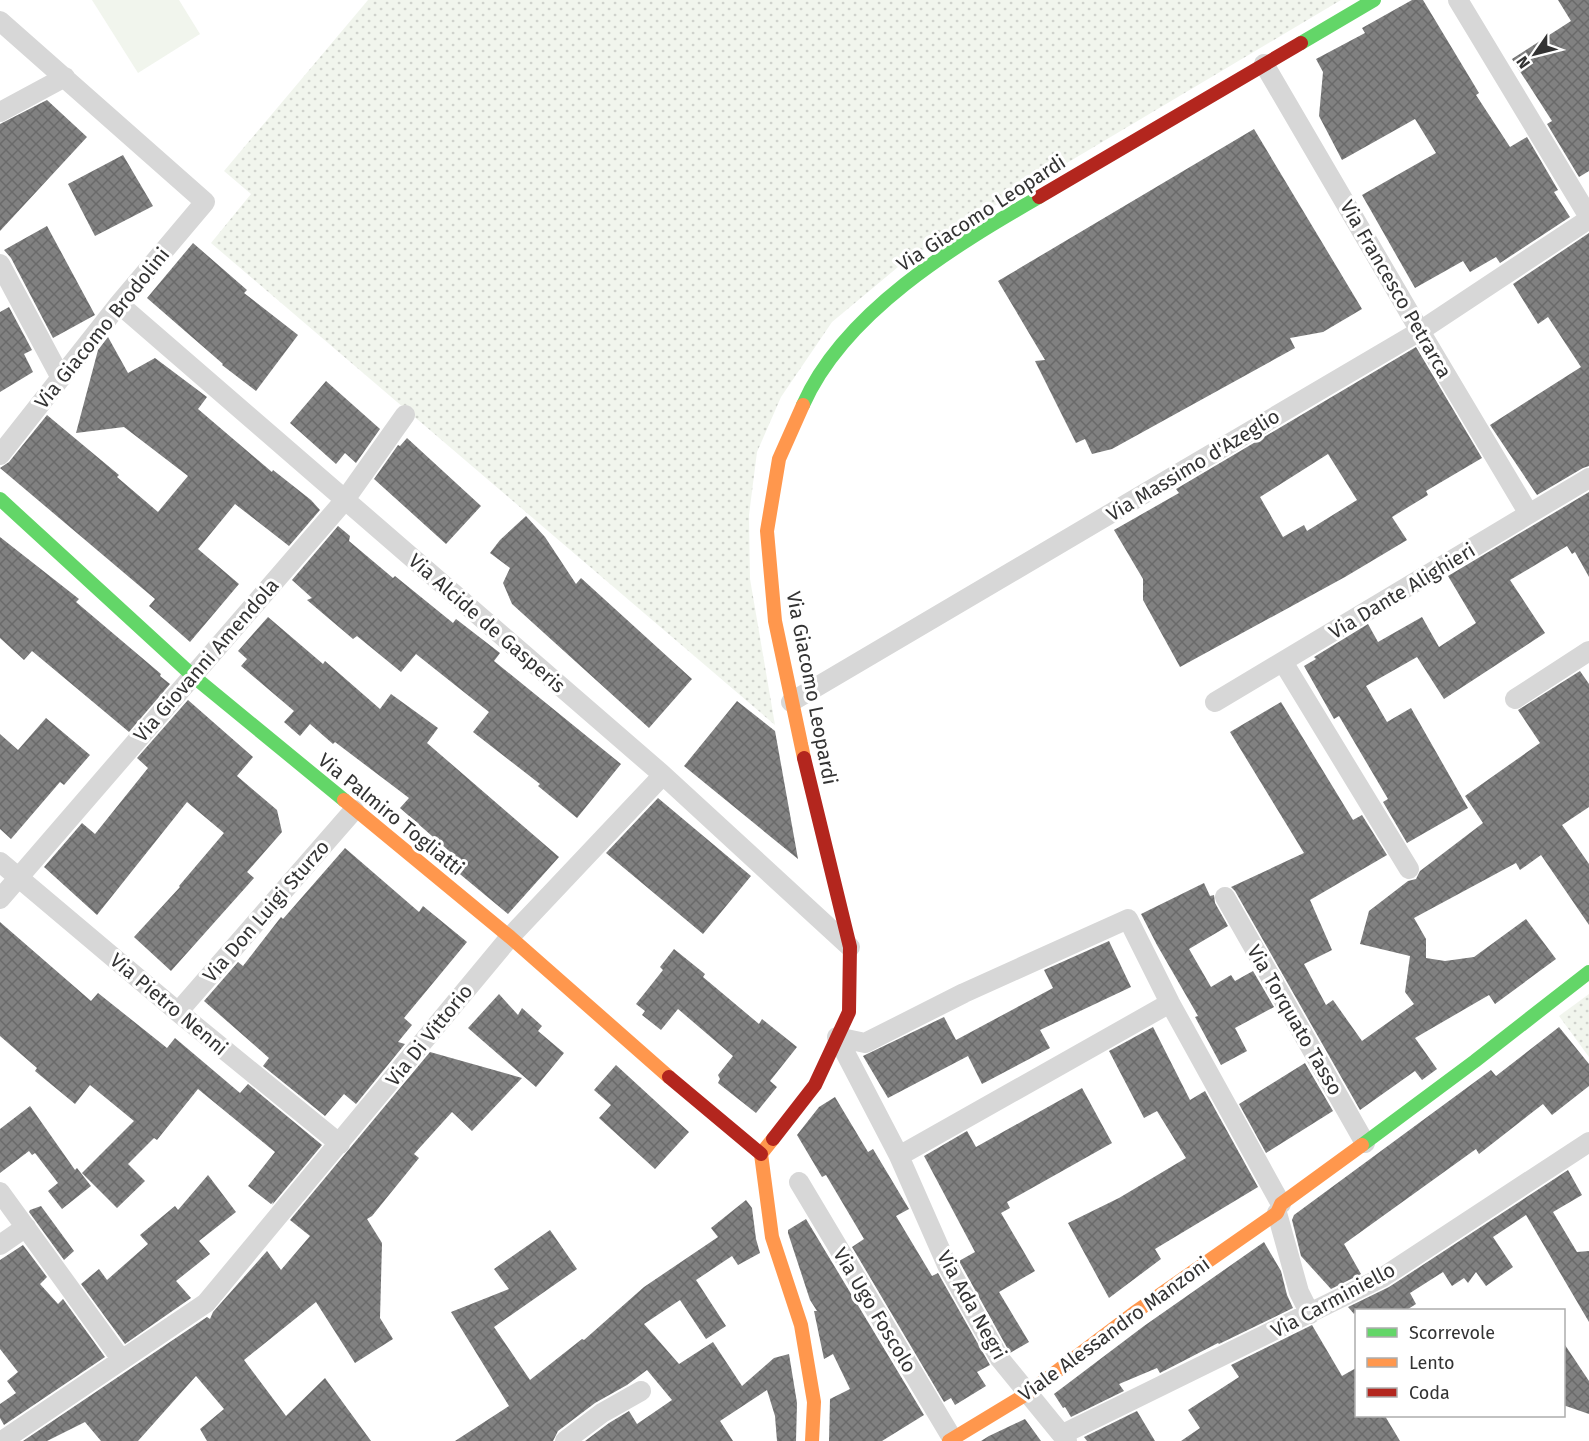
<svg xmlns="http://www.w3.org/2000/svg" width="1589" height="1441" viewBox="0 0 1589 1441" font-family="'Fira Sans',sans-serif">
<style>
.grass{fill:url(#grass-dots)}
.park{fill:#f1f5ed}
.building{fill:url(#building-cross-hatch);fill-rule:evenodd}
.lines{fill:none;stroke-linecap:round;stroke-linejoin:round}
.street{stroke:#d7d7d7;stroke-width:20}
.fast{stroke:#63d668;stroke-width:14}
.slow{stroke:#ff974d;stroke-width:14}
.jam{stroke:#b3261e;stroke-width:14}
.labels{text-anchor:middle;stroke-width:6;stroke-linejoin:round;paint-order:stroke}
.street-label{font-size:20px;fill:#333;stroke:#fff}
</style>
<defs>
<pattern id="grass-dots" width="8" height="8" patternUnits="userSpaceOnUse" patternTransform="scale(1.5)"><rect width="8" height="8" fill="#f1f5ed"/><path d="M2 2h.1M6 6h.1" fill="none" stroke="#cfd2cc" stroke-width="1.8" stroke-linecap="round"/></pattern>
<pattern id="building-cross-hatch" width="8" height="8" patternUnits="userSpaceOnUse" patternTransform="scale(1.5)"><rect width="8" height="8" fill="#818181"/><path d="M0 0l8 8M0 8l8-8" fill="none" stroke="#6a6a6a"/></pattern>
</defs>
<rect width="100%" height="100%" fill="#fff"/>
<path class="grass" d="M368,0H1341L971,220L904,262L832,322L781,397L757,452L749,515L750,579L775,725L211,243L251,194L224,171Z
M1589,994V1057L1559,1016Z"/>
<path class="park" d="M92,0H179L200,34L138,73Z"/>
<path class="building" d="M1412,0H1423L1479,93L1476,95L1510,147L1527,137L1558,190L1554,192L1570,217L1500,263L1496,257L1470,272L1463,261L1415,288L1362,195L1436,153L1415,119L1342,160L1319,116L1323,72L1316,59L1365,33L1362,28Z
M1558,0H1589V171L1579,177L1547,124L1552,121L1512,59L1571,21Z
M47,100L87,137L0,231V124Z
M1254,129L1362,309L1323,332L1290,338L1295,348L1112,449L1092,454L1085,439L1076,443L1035,361L1045,360L998,281Z
M123,155L153,206L95,236L68,184Z
M47,226L95,315L53,338L11,258L4,250Z
M1589,233V466L1583,468L1537,495L1490,425L1581,367L1548,317L1538,324L1513,284Z
M193,243L247,290L244,293L298,335L256,391L222,365L223,364L147,298Z
M9,307L32,350L24,354L33,372L0,392V312Z
M108,337L128,373L155,358L207,397L198,409L272,472L273,470L311,500L320,510L289,546L235,504L198,549L239,584L190,642L149,606L155,599L0,468L9,462L47,415L119,475L117,477L158,512L188,476L124,427L76,433L98,350Z
M1416,347L1482,458L1426,491L1428,495L1392,517L1407,540L1345,577L1180,667L1143,600V579L1114,530L1179,493L1176,489ZM1328,454L1357,500L1307,531L1304,525L1283,537L1260,497Z
M326,381L380,429L356,463L345,453L336,464L290,423Z
M407,438L481,506L446,544L374,479L398,445L400,446Z
M1589,492V577L1575,552L1572,554L1567,546L1510,580L1545,633L1444,699L1417,657L1366,686L1387,722L1411,708L1468,808L1407,843L1383,802L1388,799L1339,716L1334,719L1304,666L1316,659L1314,657L1368,624L1378,642L1422,617L1439,647L1476,623L1448,576Z
M526,516L545,537L576,584L581,578L692,679L649,728L512,604L503,583L510,568L490,553L500,540Z
M338,526L350,536L349,541L393,578L395,576L453,623L456,619L500,653L494,661L621,764L577,818L538,786L540,784L473,732L489,712L416,654L401,672L357,636L353,639L307,600L312,598L292,580Z
M0,537L79,599L76,602L161,674L160,676L170,684L129,732L32,651L24,660L0,638Z
M268,617L323,664L325,661L380,709L391,694L438,728L427,743L559,857L508,914L449,865L456,857L400,808L409,798L335,742L333,744L310,724L300,736L284,722L294,711L241,666L247,659L238,651Z
M1580,671L1589,684V807L1562,825L1589,864V925L1541,855L1520,870L1516,863L1414,918L1426,939V958L1445,961L1474,957L1526,919L1556,959L1495,1004L1489,995L1415,1038L1437,1069L1422,1080L1415,1071L1360,1110L1235,891L1231,887L1304,853L1230,732L1281,702L1353,820L1362,815L1387,855L1310,900L1332,950L1304,964L1326,1005L1333,1000L1362,1041L1414,1004L1405,992L1410,956L1360,944L1369,911L1408,881L1416,879L1420,871L1483,823L1465,796L1540,743L1518,710Z
M188,700L253,757L237,776L277,810L282,832L247,872L254,878L171,971L134,937L180,887L179,886L224,833L187,802L97,915L44,867L82,823L95,834L148,768L137,758Z
M737,701L775,731L798,859L684,766Z
M46,718L90,755L64,785L60,782L11,839L0,829V734L18,750Z
M658,798L751,876L703,934L606,853Z
M345,848L419,912L423,906L467,942L404,1018L412,1025L398,1042L405,1044L356,1104L344,1094L325,1116L263,1066L269,1058L204,1001L238,962L243,966L281,917L283,919Z
M1204,883L1210,896L1214,895L1215,903L1228,926L1189,949L1211,987L1231,975L1235,981L1253,971L1274,1007L1235,1028L1247,1051L1221,1065L1195,1017L1198,1016L1157,945L1141,914Z
M0,922L91,1001L98,993L167,1048L175,1038L240,1093L248,1084L322,1145L272,1205L274,1201L271,1204L248,1186L275,1152L198,1089L157,1140L154,1138L128,1164L145,1181L117,1208L82,1173L134,1121L90,1085L75,1104L35,1071L37,1068L0,1036Z
M1109,941L1131,987L1040,1030L1050,1048L982,1084L968,1056L888,1098L863,1056L944,1017L956,1040L1053,988L1044,970Z
M674,949L705,974L703,977L759,1024L762,1019L797,1047L770,1081L777,1087L756,1113L718,1083L720,1079L718,1075L733,1056L678,1009L661,1030L642,1015L645,1011L636,1004L663,970L660,967Z
M499,994L518,1015L522,1008L542,1026L538,1031L564,1053L536,1087L468,1028Z
M1153,1027L1190,1100L1205,1091L1258,1187L1155,1249L1161,1259L1109,1298L1068,1223L1119,1198L1186,1158L1157,1111L1144,1118L1109,1051Z
M1559,1027L1589,1064V1086L1552,1115L1543,1104L1479,1154L1476,1149L1344,1244L1361,1274L1331,1289L1301,1256L1292,1220L1294,1215L1491,1070L1496,1076Z
M430,1052L522,1078L472,1131L452,1112L414,1154L419,1158L372,1216L367,1219L382,1243L380,1318L393,1339L355,1363L316,1302L244,1360L286,1416L325,1378L371,1441H207L200,1429L224,1409L196,1376L138,1441H101L85,1422L47,1441H23L207,1317L210,1319L213,1312L267,1251L281,1270L310,1236L290,1220Z
M1305,1063L1333,1111L1266,1153L1239,1104Z
M616,1065L689,1132L655,1169L599,1118L611,1105L594,1090Z
M1082,1088L1112,1143L1007,1202L1010,1208L1001,1213L1035,1271L999,1292L1029,1342L1010,1353L959,1261L975,1252L924,1156L967,1131L976,1147Z
M835,1097L868,1152L873,1149L909,1209L896,1216L932,1276L938,1273L990,1365L977,1372L986,1386L955,1405L951,1398L944,1402L852,1247L864,1239L826,1175L822,1177L797,1135L819,1107Z
M30,1106L75,1170L77,1168L91,1186L62,1209L48,1191L58,1183L35,1153L32,1155L29,1151L0,1173V1129Z
M1568,1170L1582,1195L1553,1212L1577,1252L1589,1251V1322L1526,1215L1493,1237L1513,1267L1486,1286L1476,1272L1468,1283L1464,1278L1452,1286L1443,1272L1410,1293L1416,1304L1405,1311H1356L1354,1314L1348,1307L1389,1287Z
M208,1175L236,1212L199,1241L210,1254L176,1281L191,1298L125,1344L81,1284L99,1269L107,1280L148,1244L140,1235L175,1206L178,1210Z
M746,1200L752,1208L756,1239L760,1253L738,1265L732,1256L696,1280L726,1326L706,1339L680,1300L644,1324L679,1364L713,1342L742,1386L774,1358L789,1354L797,1403L796,1441H777L775,1416L767,1390L720,1421L733,1441H585L609,1423L629,1411L637,1424L672,1400L647,1370L627,1385L595,1403L558,1431L553,1441H455L509,1406L451,1312L509,1289L494,1269L550,1230L577,1269L494,1327L530,1380L582,1339L584,1340L644,1287L718,1237L711,1228Z
M41,1206L74,1251L64,1260L29,1212L30,1210Z
M806,1219L924,1415L882,1441H829L830,1399L850,1389L833,1354L824,1359L814,1311H817L810,1300L788,1233V1230Z
M1264,1242L1281,1271L1287,1295L1293,1308L1219,1344L1218,1343L1160,1373L1157,1368L1119,1384L1124,1391L1071,1417L1065,1407L1063,1408L1054,1394L1144,1326Z
M23,1245L47,1277L40,1284L58,1304L63,1299L105,1357L4,1425L0,1418V1404L16,1393L7,1381L18,1372L0,1349V1260Z
M1312,1325L1342,1376L1356,1368V1416H1385L1400,1441H1181L1200,1428L1188,1410L1239,1377L1231,1365Z
M1563,1342L1589,1381V1414L1563,1405Z
M1137,1411L1155,1441H1087L1084,1437Z
M1025,1419L1041,1441H981L989,1436Z"/>
<g class="lines">
<path class="street" d="M1458,0L1589,217
M0,21L205,202L119,304L0,455
M1264,64L1420,331L1529,514
M0,112L65,77
M0,264L61,378
M119,304L663,775L850,947
M1283,662L1409,869
M1515,699L1589,651
M791,702L1420,331L1589,219
M1215,702L1589,478
M0,862L178,1012L340,1144
M1225,897L1365,1143
M0,899L344,501L405,415
M178,1012L354,810
M837,1037L865,1043L964,993L1128,919L1170,1003L1281,1204
M837,1037L899,1156L1170,1003
M899,1156L947,1265L1000,1359L1067,1441
M799,1182L952,1438
M0,1192L121,1359
M1277,1213L1299,1292L1310,1314
M0,1245L26,1227
M1063,1434L1383,1277L1589,1142
M2,1441L206,1303L510,937L663,775
M565,1441L602,1413L641,1391"/>
<path class="fast" d="M1301,43L1374,0
M803,405C844,312 954,246 1039,197
M0,499L193,676L344,800
M1362,1145L1475,1061L1589,972"/>
<path class="slow" d="M803,405L779,459L767,531L775,621L804,758
M344,800L510,937L669,1077
M773,1139L761,1154L772,1237L801,1325L814,1402L812,1441
M949,1441L1028,1393L1134,1313L1277,1213L1281,1204L1362,1145"/>
<path class="jam" d="M1039,197L1301,43
M669,1077L761,1154
M773,1139L815,1085L849,1012L850,947L804,758"/>
</g>
<g class="labels">
<g class="street-label">
<text transform="translate(981 213) rotate(-33)" y="7">Via Giacomo Leopardi</text>
<text transform="translate(1396 289) rotate(60)" y="7">Via Francesco Petrarca</text>
<text transform="translate(102 328) rotate(-51)" y="7">Via Giacomo Brodolini</text>
<text transform="translate(1193 465) rotate(-31)" y="7">Via Massimo d'Azeglio</text>
<text transform="translate(1402 591) rotate(-31)" y="7">Via Dante Alighieri</text>
<text transform="translate(487 623) rotate(41)" y="7">Via Alcide de Gasperis</text>
<text transform="translate(206 660) rotate(-49)" y="7">Via Giovanni Amendola</text>
<text transform="translate(812 688) rotate(79)" y="7">Via Giacomo Leopardi</text>
<text transform="translate(391 814) rotate(39)" y="7">Via Palmiro Togliatti</text>
<text transform="translate(266 911) rotate(-49)" y="7">Via Don Luigi Sturzo</text>
<text transform="translate(169 1004) rotate(40)" y="7">Via Pietro Nenni</text>
<text transform="translate(1295 1020) rotate(60)" y="7">Via Torquato Tasso</text>
<text transform="translate(429 1035) rotate(-51)" y="7">Via Di Vittorio</text>
<text transform="translate(1333 1300) rotate(-28)" y="7">Via Carminiello</text>
<text transform="translate(972 1305) rotate(61)" y="7">Via Ada Negri</text>
<text transform="translate(875 1310) rotate(59)" y="7">Via Ugo Foscolo</text>
<text transform="translate(1114 1329) rotate(-36)" y="7">Viale Alessandro Manzoni</text>
</g>
</g>
<rect x="1355" y="1309" width="210" height="108" fill="#ffffff" stroke="#adadad" stroke-width="1.5"/>
<rect x="1367" y="1328" width="30" height="9" fill="#63d668" stroke="#adadad" stroke-width="1.5"/>
<text x="1409" y="1339" font-size="18" fill="#333333">Scorrevole</text>
<rect x="1367" y="1358" width="30" height="9" fill="#ff974d" stroke="#adadad" stroke-width="1.5"/>
<text x="1409" y="1369" font-size="18" fill="#333333">Lento</text>
<rect x="1367" y="1388" width="30" height="9" fill="#b3261e" stroke="#adadad" stroke-width="1.5"/>
<text x="1409" y="1399" font-size="18" fill="#333333">Coda</text>
<g transform="translate(1535 54) rotate(235)" stroke="#ffffff" stroke-width="4.5" paint-order="stroke">
<path d="M0-4.5L10 22L0 15L-10 22Z" fill="#333333"/>
<text y="-9" font-size="16" font-weight="bold" text-anchor="middle" fill="#333333">N</text>
</g>
</svg>
